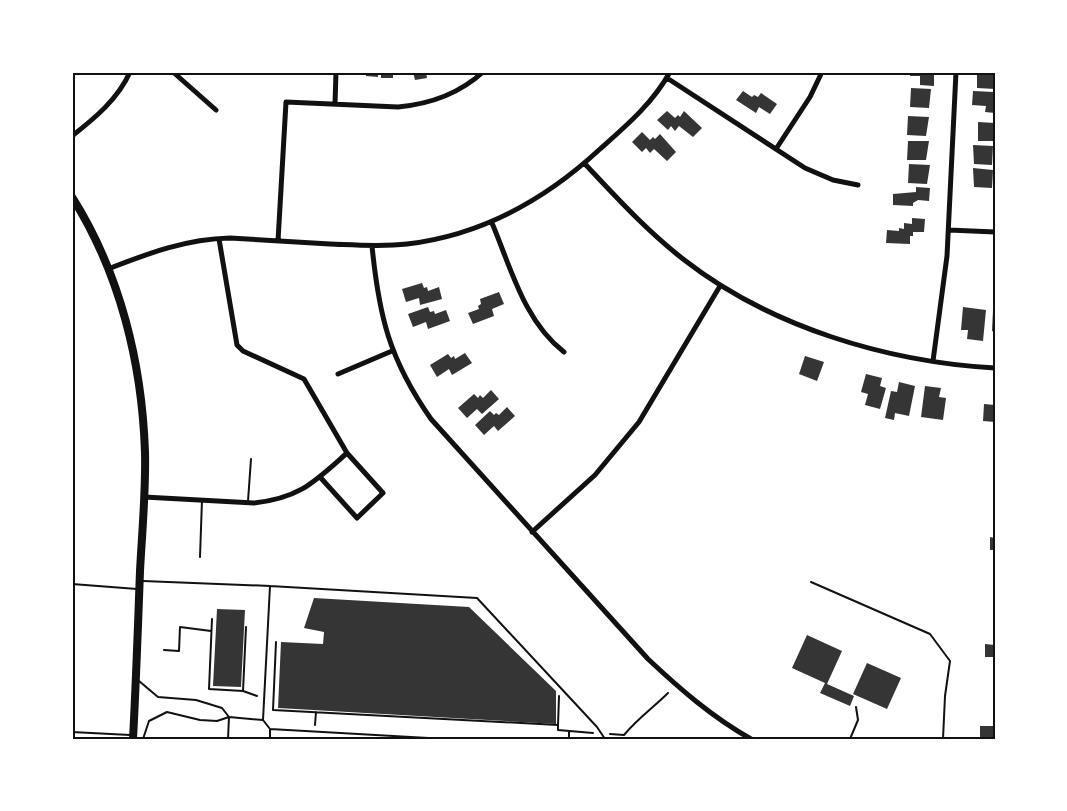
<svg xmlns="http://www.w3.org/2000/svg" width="1067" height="811" viewBox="0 0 1067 811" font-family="'Source Sans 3',sans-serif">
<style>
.building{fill:#353535}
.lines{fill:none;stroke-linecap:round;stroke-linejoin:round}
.path{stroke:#111;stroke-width:2}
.service{stroke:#111;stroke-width:2}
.minor{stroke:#111;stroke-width:5}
.secondary{stroke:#111;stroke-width:8}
.neatline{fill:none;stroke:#111;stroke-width:2}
</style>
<rect width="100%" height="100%" fill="#fff"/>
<path class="building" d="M366,72H378V77L366,76Z
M381,72H399V75L393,74V78H381Z
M413,72H426L427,78L415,80Z
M911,72H934V86L920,85V76H910Z
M977,72H995V89L977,88Z
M911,88L931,89L929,108L910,107Z
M743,91L752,97L754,95L758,97L761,93L777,104L770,114L759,107L756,113L736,100Z
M973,91L994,92L995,113L985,112L986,106L972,105Z
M667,111L675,118L678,115L680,117L684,111L702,128L693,137L679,126L675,131L671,126L668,130L657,120Z
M908,116L929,117L926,136L907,135Z
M978,122L995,123V141H978Z
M642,132L650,140L653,137L655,139L660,134L676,152L667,161L654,149L650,153L646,148L642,152L632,142Z
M908,141H929L926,160H907Z
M973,145L993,146L992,165L974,164Z
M909,164L930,165L927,184L908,183Z
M973,168L993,170L992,188L974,187Z
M916,187L930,188L929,201L918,200L913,203V206L893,205V194L916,192Z
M912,218L925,219L924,232H913V236H910V244L886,243L887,230L899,231V228L904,229V223L912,224Z
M422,283L424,288L427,287L428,291L439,287L442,299L420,305L419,298L406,302L402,289Z
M499,292L504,304L492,309L494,316L473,324L468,313L479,309L478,306L481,304L480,299Z
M428,307L430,312L434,311L435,314L446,310L450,321L428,329L426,322L413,327L408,314Z
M963,307L986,310L983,341L967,339L968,330H961Z
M993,310H995V332L992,331Z
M465,353L472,363L452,375L449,369L437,377L430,365L448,354L451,358L454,356L455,359Z
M805,356L824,362L817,381L799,374Z
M866,374L882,378L880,386L886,388L880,409L865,405L868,394L861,392Z
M899,382L915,386L909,416L895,413L894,420L885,418L891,391L897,392Z
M925,386L941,388L939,397L946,398L943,420L921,417Z
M491,390L499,399L482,414L477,409L467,418L458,408L474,394L478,398L480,395L483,398Z
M984,404L995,405V422L983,421Z
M507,407L515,416L498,431L494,426L484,435L475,425L490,411L494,415L496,413L499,415Z
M990,537L995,538V550H990Z
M314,598L469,607L556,691V724L278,708L281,642L323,644L324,632L304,628Z
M217,609L245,610L241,687L213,686Z
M807,635L842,651L827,684L854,696L850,706L820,693L825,683L792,668Z
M985,644L995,645V657H985Z
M867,663L901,678L887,709L853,694Z
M980,726H995V739H980Z"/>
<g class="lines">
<path class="path" d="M212,619L209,689L243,691L246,627
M276,642L273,710L558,725V730L593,733
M164,650L179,651L180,627L211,631
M243,691L257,696
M315,725L316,712
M558,725L559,696
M610,734L624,735C637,719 654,707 668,693
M569,739V731
M850,739L858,720L856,707"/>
<path class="service" d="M248,501L251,459
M200,557L202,500
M143,581L270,586L477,598L597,727L605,739
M811,582L930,634L950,661L945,696L943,739
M72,584L137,589
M139,681L158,697L196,700L222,708L229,717L228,739
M270,729L446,739
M72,732L130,735
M143,739L149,721L167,712L200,720L217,721L229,717L263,720
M201,739H205
M270,739V729L263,720L270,586"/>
<path class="minor" d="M173,72L216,110
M667,78L805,168L833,180L858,185
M335,104L336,72
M72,136C95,118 118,99 130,72
M776,149L810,97L822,72
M585,164C616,197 647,231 683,259C770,327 887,362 995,368
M492,223C511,268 524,321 564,352
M949,230L995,232
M219,239L237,345L243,351L304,379L347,453L383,493L357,518L320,477
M278,241L286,102L398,107C430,104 459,94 483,72
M372,246C379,316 389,359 431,419L648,659C680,689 712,717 751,739
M108,269C149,253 186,239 230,238C263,240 296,242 330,244C356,245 382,247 407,244C483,235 545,200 600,149C626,126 653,103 670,72
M933,361L947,256L956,72
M338,374L392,351
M144,497L254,503C300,498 314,482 347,453
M532,532L595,475L639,422L720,286"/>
<path class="secondary" d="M72,197C120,273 142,363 145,452C146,492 142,532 140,571C138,627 136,683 133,739"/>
</g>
<rect width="1067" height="811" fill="none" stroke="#ffffff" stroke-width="147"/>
<rect x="74" y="74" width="920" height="664" class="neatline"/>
</svg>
